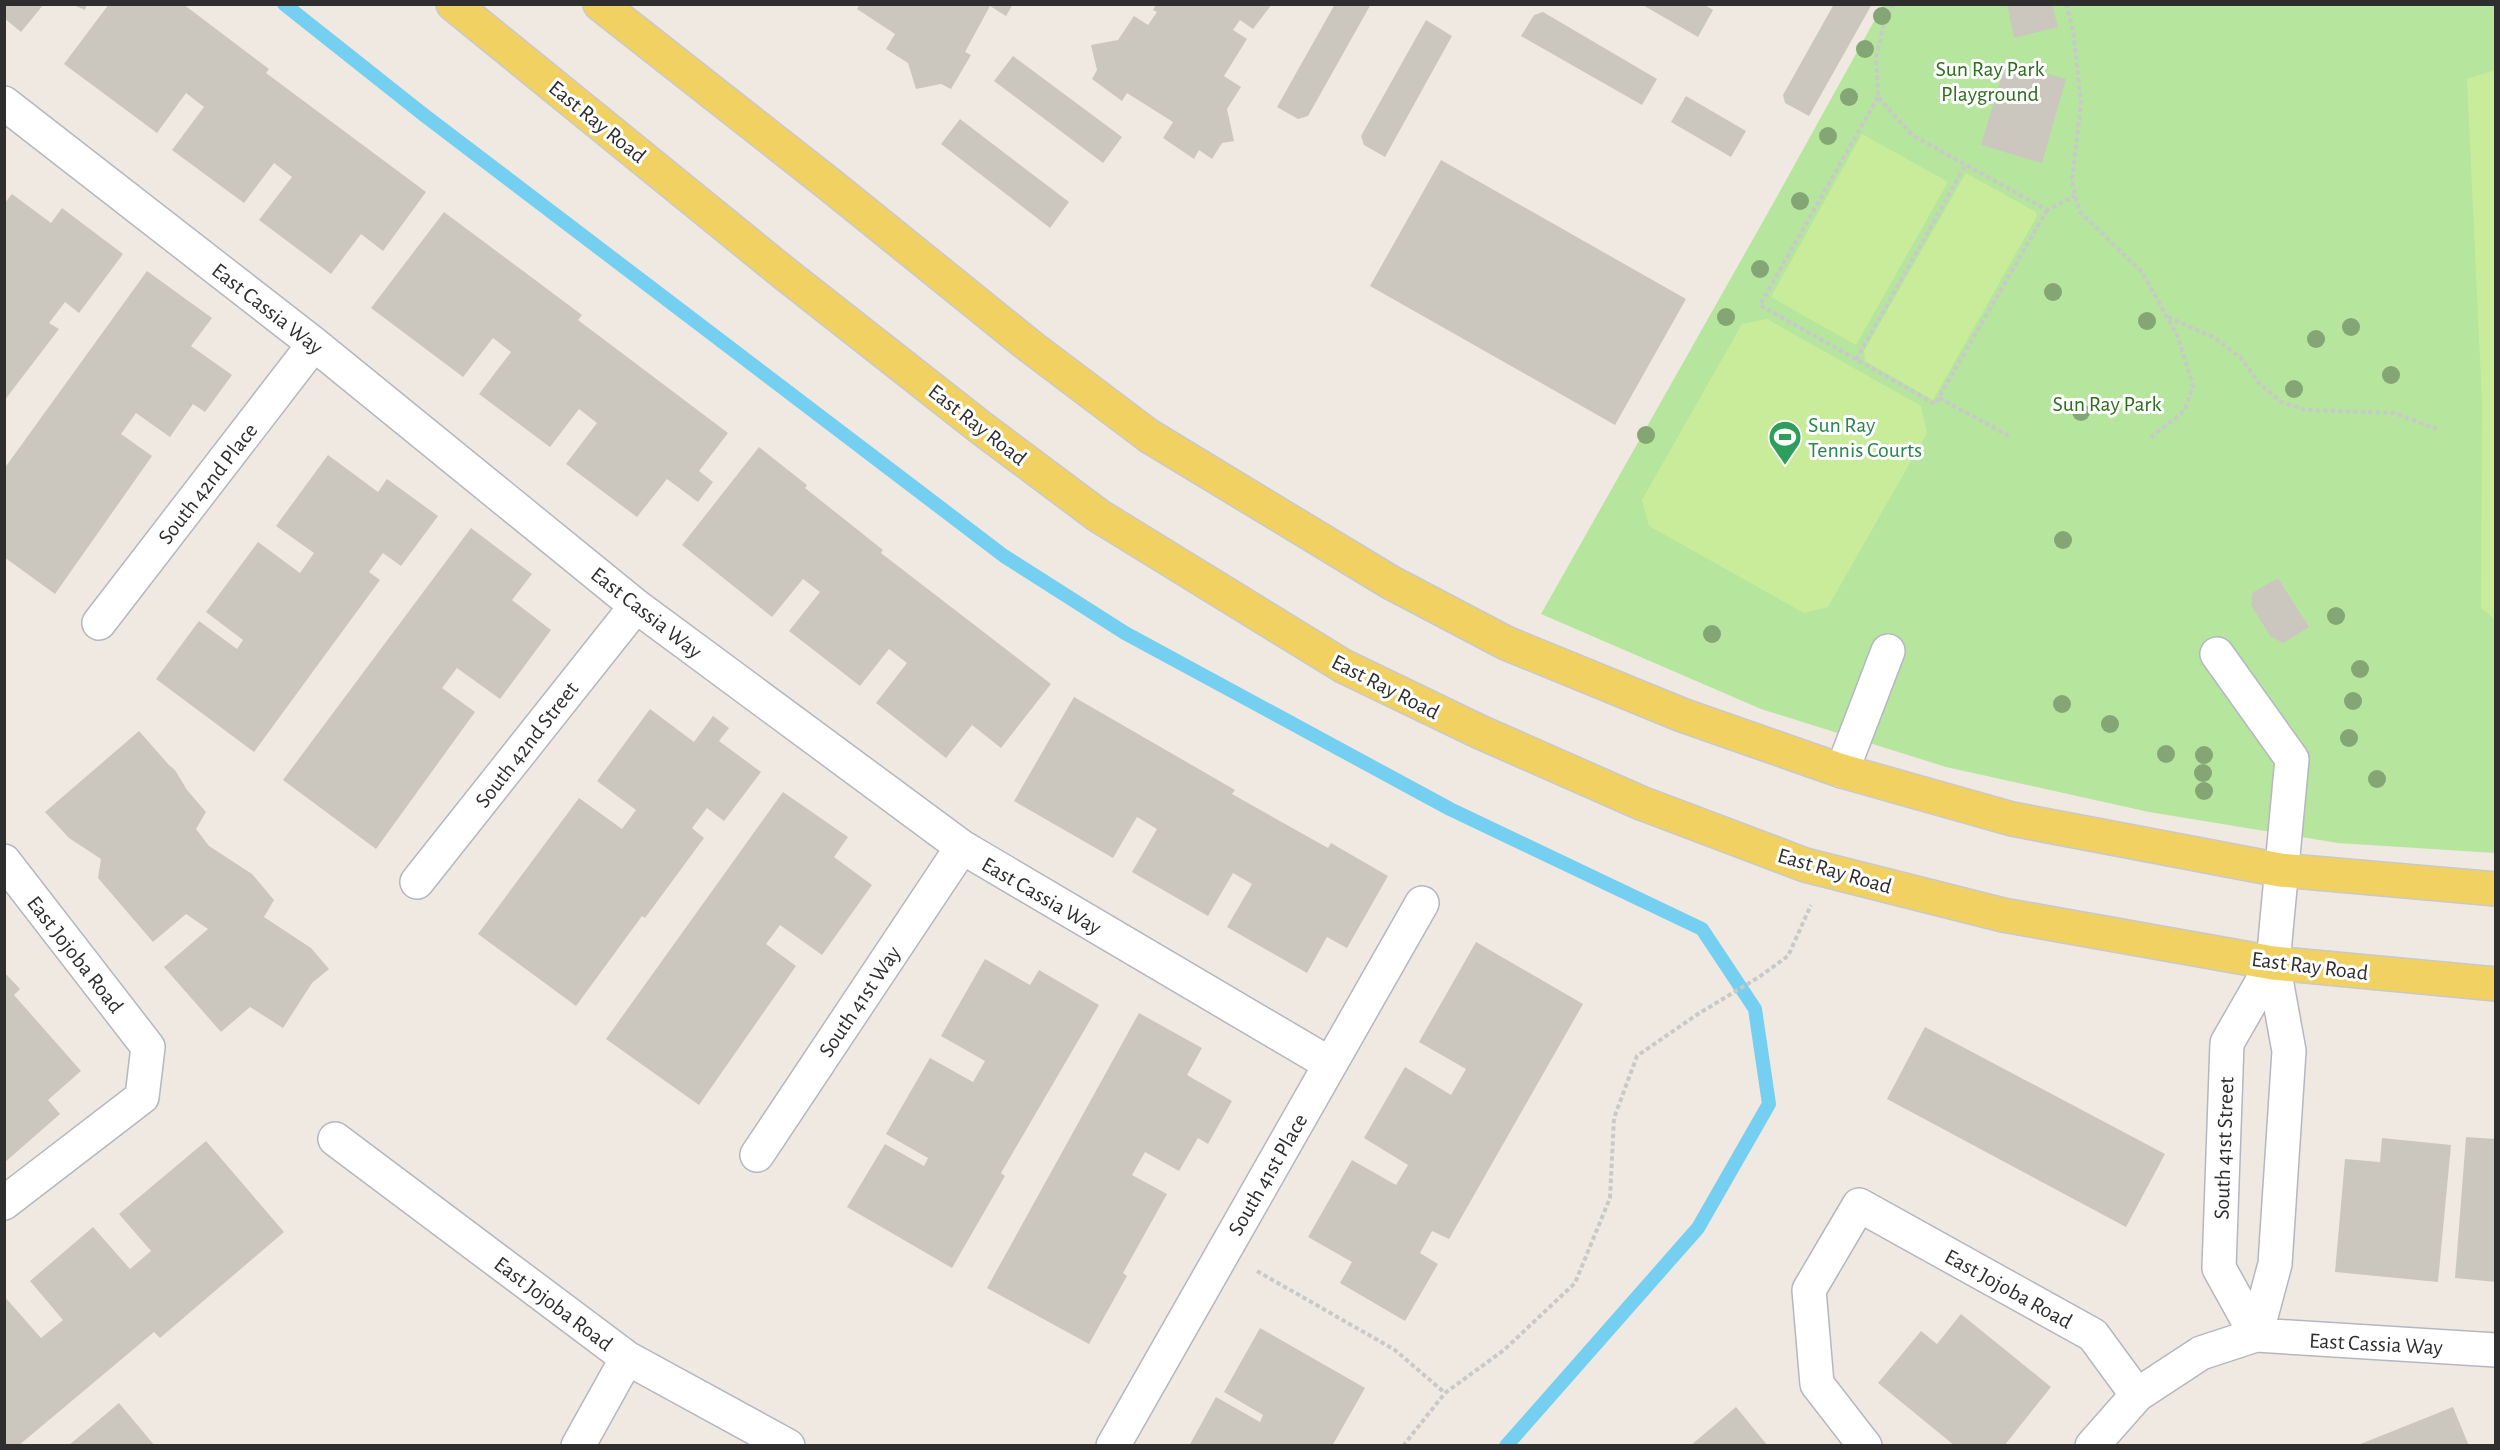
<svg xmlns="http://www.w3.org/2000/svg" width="2500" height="1450" viewBox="0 0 2500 1450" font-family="'Alegreya Sans',sans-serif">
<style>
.green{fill:#b6e59e}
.pitch{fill:#c9ec9a}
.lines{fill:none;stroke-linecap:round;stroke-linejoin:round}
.stream{stroke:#75cff0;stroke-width:14}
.building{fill:#cbc7bf}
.minor-casing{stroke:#b4b7c1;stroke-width:36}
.major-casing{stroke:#c9c9c9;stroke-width:36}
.path{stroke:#c9c9c9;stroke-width:4;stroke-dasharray:4.5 3;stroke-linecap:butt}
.minor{stroke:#fff;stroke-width:33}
.major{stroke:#f2d163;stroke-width:33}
.tree{fill:#84a574}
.labels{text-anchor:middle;stroke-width:6;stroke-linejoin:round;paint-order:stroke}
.park-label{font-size:22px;fill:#2c6e1b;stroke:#fff}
.street-label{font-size:22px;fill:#2e2e2e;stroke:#fff}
.leisure-label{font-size:22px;fill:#27864d;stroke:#fff;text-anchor:start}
</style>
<rect width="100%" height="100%" fill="#efe9e1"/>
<path class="green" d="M1883,5H2495V853L2338,843L2149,812L1946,767L1761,709L1541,614L1774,202Z"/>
<path class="pitch" d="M2495,70H2496L2495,619L2481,608L2482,402L2467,79Z
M1862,134L1948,182L1856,345L1771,297Z
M1966,173L2036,212L2037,216L1933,400L1865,361L1864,351Z
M1767,319L1921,406L1927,433L1828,607L1804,613L1649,526L1642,500L1742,324Z"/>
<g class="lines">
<path class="stream" d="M284,4L424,115L1004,556L1125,633L1450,809L1702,929L1755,1009L1769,1104L1698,1228L1506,1446"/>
</g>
<path class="building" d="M4,4H44L21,32L4,18Z
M71,4H87L85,10Z
M109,4H183L269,69L266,73L426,192L383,251L361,234L331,274L259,220L292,177L274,163L244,203L172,150L204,107L186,93L157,133L64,64Z
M860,4H1013L1006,16L990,6L965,52L971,55L951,89L941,84L916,89L908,63L886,49L895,34L857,9Z
M1156,4H1272L1253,29L1240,20L1233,30L1247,39L1224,76L1241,87L1227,109L1234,141L1222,143L1212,159L1199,150L1194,159L1163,138L1173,122L1127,93L1122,101L1092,79L1097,70L1091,45L1118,40L1134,16L1148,25L1157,12L1153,10Z
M1335,4H1371L1308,116L1298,119L1277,107Z
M1641,4H1703L1713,10L1698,37Z
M1834,4H1872L1809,116L1785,103L1783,95Z
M2007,4H2052L2058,27L2014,38Z
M1543,12L1657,79L1642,105L1521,36L1534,15Z
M1426,20L1452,36L1385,157L1364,145L1361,136Z
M1013,56L1122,137L1103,163L994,81Z
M2006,62L2066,79L2042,163L1981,145Z
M1686,96L1746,131L1731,157L1671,122Z
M960,119L1069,202L1050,228L941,144Z
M1441,160L1686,299L1615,425L1370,286Z
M12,194L51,223L62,208L123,254L79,313L65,302L49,323L59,329L4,401V204Z
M444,212L582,315L578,320L728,433L699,471L713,482L698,502L667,479L637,517L566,464L597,423L579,409L550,447L479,394L511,352L493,338L463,377L371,308Z
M147,271L212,318L191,346L232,375L205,412L193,404L170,437L136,413L121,434L152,456L55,594L4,557V469Z
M759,447L807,485L805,488L883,550L881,553L1051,684L1001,748L972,725L946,758L876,703L907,663L889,649L860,686L789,631L820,592L803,579L772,617L682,545Z
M328,455L378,492L387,479L438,516L401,566L383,553L369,572L380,580L254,752L156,679L199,621L237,649L243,640L206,612L258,542L300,573L314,553L276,526Z
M471,528L532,574L512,600L551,630L500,699L457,668L442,688L475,712L376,849L283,780Z
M2278,578L2309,627L2283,643L2271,637L2251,605L2252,593Z
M1074,697L1235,790L1232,794L1328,848L1331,843L1388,876L1347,948L1327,937L1307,973L1227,927L1252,884L1233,873L1208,916L1132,872L1157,829L1137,817L1113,858L1014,801Z
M650,709L694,742L713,716L729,728L719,741L761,772L724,821L707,808L692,828L704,838L645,918L642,916L576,1006L478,934L579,798L622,829L636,810L597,781Z
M139,731L169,765L175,770L187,790L206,812L196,829L209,846L252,874L274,900L264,917L311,948L329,969L312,983L283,1028L250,1007L221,1032L164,967L208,929L186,914L153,942L98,878L101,859L69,838L45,812Z
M783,792L848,837L834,857L872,885L822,955L780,925L766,944L796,966L699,1105L606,1039Z
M1476,942L1583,1004L1449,1239L1432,1231L1420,1253L1438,1264L1405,1321L1340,1283L1352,1262L1308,1237L1352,1160L1396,1185L1408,1165L1364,1138L1405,1067L1451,1095L1466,1069L1419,1042Z
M985,959L1030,985L1039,970L1099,1005L1001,1173L1005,1176L952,1268L847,1207L885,1144L924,1166L928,1158L886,1134L930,1058L973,1082L985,1061L941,1036Z
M4,972L20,989L14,995L81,1071L48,1100L60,1114L4,1163Z
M1139,1013L1202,1048L1187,1075L1232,1101L1208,1144L1198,1138L1179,1171L1145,1152L1132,1175L1167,1194L1123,1273L1127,1276L1089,1344L987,1288Z
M1925,1027L2165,1154L2126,1227L1887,1099Z
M2466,1137L2496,1139V1282L2455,1278Z
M2382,1138L2451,1145L2438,1282L2335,1272L2345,1159L2380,1162Z
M206,1141L284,1232L160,1338L154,1332L18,1446H4V1296L41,1338L63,1320L30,1281L93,1227L130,1269L151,1251L119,1214Z
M1961,1314L2051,1387L2004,1446H1955L1878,1383L1921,1331L1937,1344Z
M1260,1328L1365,1388L1332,1446H1189L1216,1397L1260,1422L1263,1415L1224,1392Z
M119,1403L155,1446H68Z
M1736,1407L1768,1446H1690Z
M2453,1407L2469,1446H2358V1445Z"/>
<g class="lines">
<g class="minor-casing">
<path id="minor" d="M4,103L314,344L636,606L962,847L1330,1064
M99,623L314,344
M2217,654L2292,759L2273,963L2289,1051L2275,1264L2256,1335
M1842,771L1888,651
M4,861L148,1047L142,1097L4,1203
M417,882L636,606
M335,1139L627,1358L788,1446
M757,1155L962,847
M2256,1335L2219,1268L2227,1043L2273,963
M578,1446L627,1358
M1113,1446L1422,903
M1865,1446L1817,1384L1809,1290L1859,1205L2093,1335L2137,1395
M2092,1446L2137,1395L2201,1353L2256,1335L2496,1350"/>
</g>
<g class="major-casing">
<path id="major" d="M453,4L784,273L980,427L1099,516L1343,666L1480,732L1641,803L1805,865L2003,915L2273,963L2496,984
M600,4L829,184L1031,347L1149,436L1390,582L1506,643L1682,715L1842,771L2012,819L2280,870L2496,889"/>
</g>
<path class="path" d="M1894,4L1885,20L1876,57L1878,97L1912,135L2047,210L2075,196
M2066,4L2073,30L2081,103L2072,179L2075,196L2080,212L2142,272L2178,337L2193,386L2185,410L2149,439
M1878,97L1760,305L1935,404L2047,210
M2168,317L2215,338L2241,358L2259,383L2281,402L2306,410L2394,413L2437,429
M1856,360L1966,164
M1939,398L2009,436
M1257,1271L1395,1350L1445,1393
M1403,1446L1445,1393L1504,1350L1575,1283L1610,1198L1614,1118L1637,1056L1698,1014L1759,977L1788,956L1811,905"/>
<use href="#minor" class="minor"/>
<use href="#major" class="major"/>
</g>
<g class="tree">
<circle cx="1882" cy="16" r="9"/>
<circle cx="1865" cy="49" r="9"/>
<circle cx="1849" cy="97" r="9"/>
<circle cx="1828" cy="136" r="9"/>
<circle cx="1800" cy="201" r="9"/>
<circle cx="1760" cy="269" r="9"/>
<circle cx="2053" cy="292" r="9"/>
<circle cx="1726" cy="317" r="9"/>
<circle cx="2147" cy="321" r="9"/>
<circle cx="2351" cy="327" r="9"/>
<circle cx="2316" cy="339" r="9"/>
<circle cx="2391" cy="375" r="9"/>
<circle cx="2294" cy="389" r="9"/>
<circle cx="2081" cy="412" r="9"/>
<circle cx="1646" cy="435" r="9"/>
<circle cx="2063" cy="540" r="9"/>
<circle cx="2336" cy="616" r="9"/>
<circle cx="1712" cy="634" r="9"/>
<circle cx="2360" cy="669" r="9"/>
<circle cx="2353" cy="701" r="9"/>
<circle cx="2062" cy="704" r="9"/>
<circle cx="2110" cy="724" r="9"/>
<circle cx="2349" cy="738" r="9"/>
<circle cx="2166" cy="754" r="9"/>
<circle cx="2204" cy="755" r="9"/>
<circle cx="2203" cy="773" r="9"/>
<circle cx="2377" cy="779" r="9"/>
<circle cx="2204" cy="791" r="9"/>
</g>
<defs>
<g id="stadium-pin" transform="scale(1.725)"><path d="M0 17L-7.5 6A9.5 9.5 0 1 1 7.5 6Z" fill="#2e9e5b" stroke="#fff"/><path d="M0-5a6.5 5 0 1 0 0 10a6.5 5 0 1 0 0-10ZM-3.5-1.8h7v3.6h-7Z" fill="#fff"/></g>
</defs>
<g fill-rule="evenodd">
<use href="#stadium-pin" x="1785" y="437"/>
</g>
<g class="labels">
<g class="park-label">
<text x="1990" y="76">Sun Ray Park<tspan x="1990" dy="25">Playground</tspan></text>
<text x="2107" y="411">Sun Ray Park</text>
</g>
<g class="street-label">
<text transform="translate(598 121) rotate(39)" y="8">East Ray Road</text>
<text transform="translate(268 308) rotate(38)" y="8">East Cassia Way</text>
<text transform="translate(978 424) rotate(38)" y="8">East Ray Road</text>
<text transform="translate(207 483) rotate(-52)" y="8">South 42nd Place</text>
<text transform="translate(647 612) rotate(38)" y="8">East Cassia Way</text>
<text transform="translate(1386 686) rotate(27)" y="8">East Ray Road</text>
<text transform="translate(526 744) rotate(-52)" y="8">South 42nd Street</text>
<text transform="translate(1835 870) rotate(16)" y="8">East Ray Road</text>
<text transform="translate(1042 895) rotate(30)" y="8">East Cassia Way</text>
<text transform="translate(76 954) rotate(52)" y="8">East Jojoba Road</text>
<text transform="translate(2310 965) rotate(7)" y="8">East Ray Road</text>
<text transform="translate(859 1001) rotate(-56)" y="8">South 41st Way</text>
<text transform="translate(2223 1148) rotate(-88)" y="8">South 41st Street</text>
<text transform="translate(1267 1174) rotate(-60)" y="8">South 41st Place</text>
<text transform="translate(2009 1288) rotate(29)" y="8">East Jojoba Road</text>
<text transform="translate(554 1303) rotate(37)" y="8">East Jojoba Road</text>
<text transform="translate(2376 1343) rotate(3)" y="8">East Cassia Way</text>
</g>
<g class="leisure-label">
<text x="1808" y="432">Sun Ray<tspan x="1808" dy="25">Tennis Courts</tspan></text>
</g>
</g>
<rect width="2500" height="1450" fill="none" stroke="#2e2e2e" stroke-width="12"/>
</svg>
